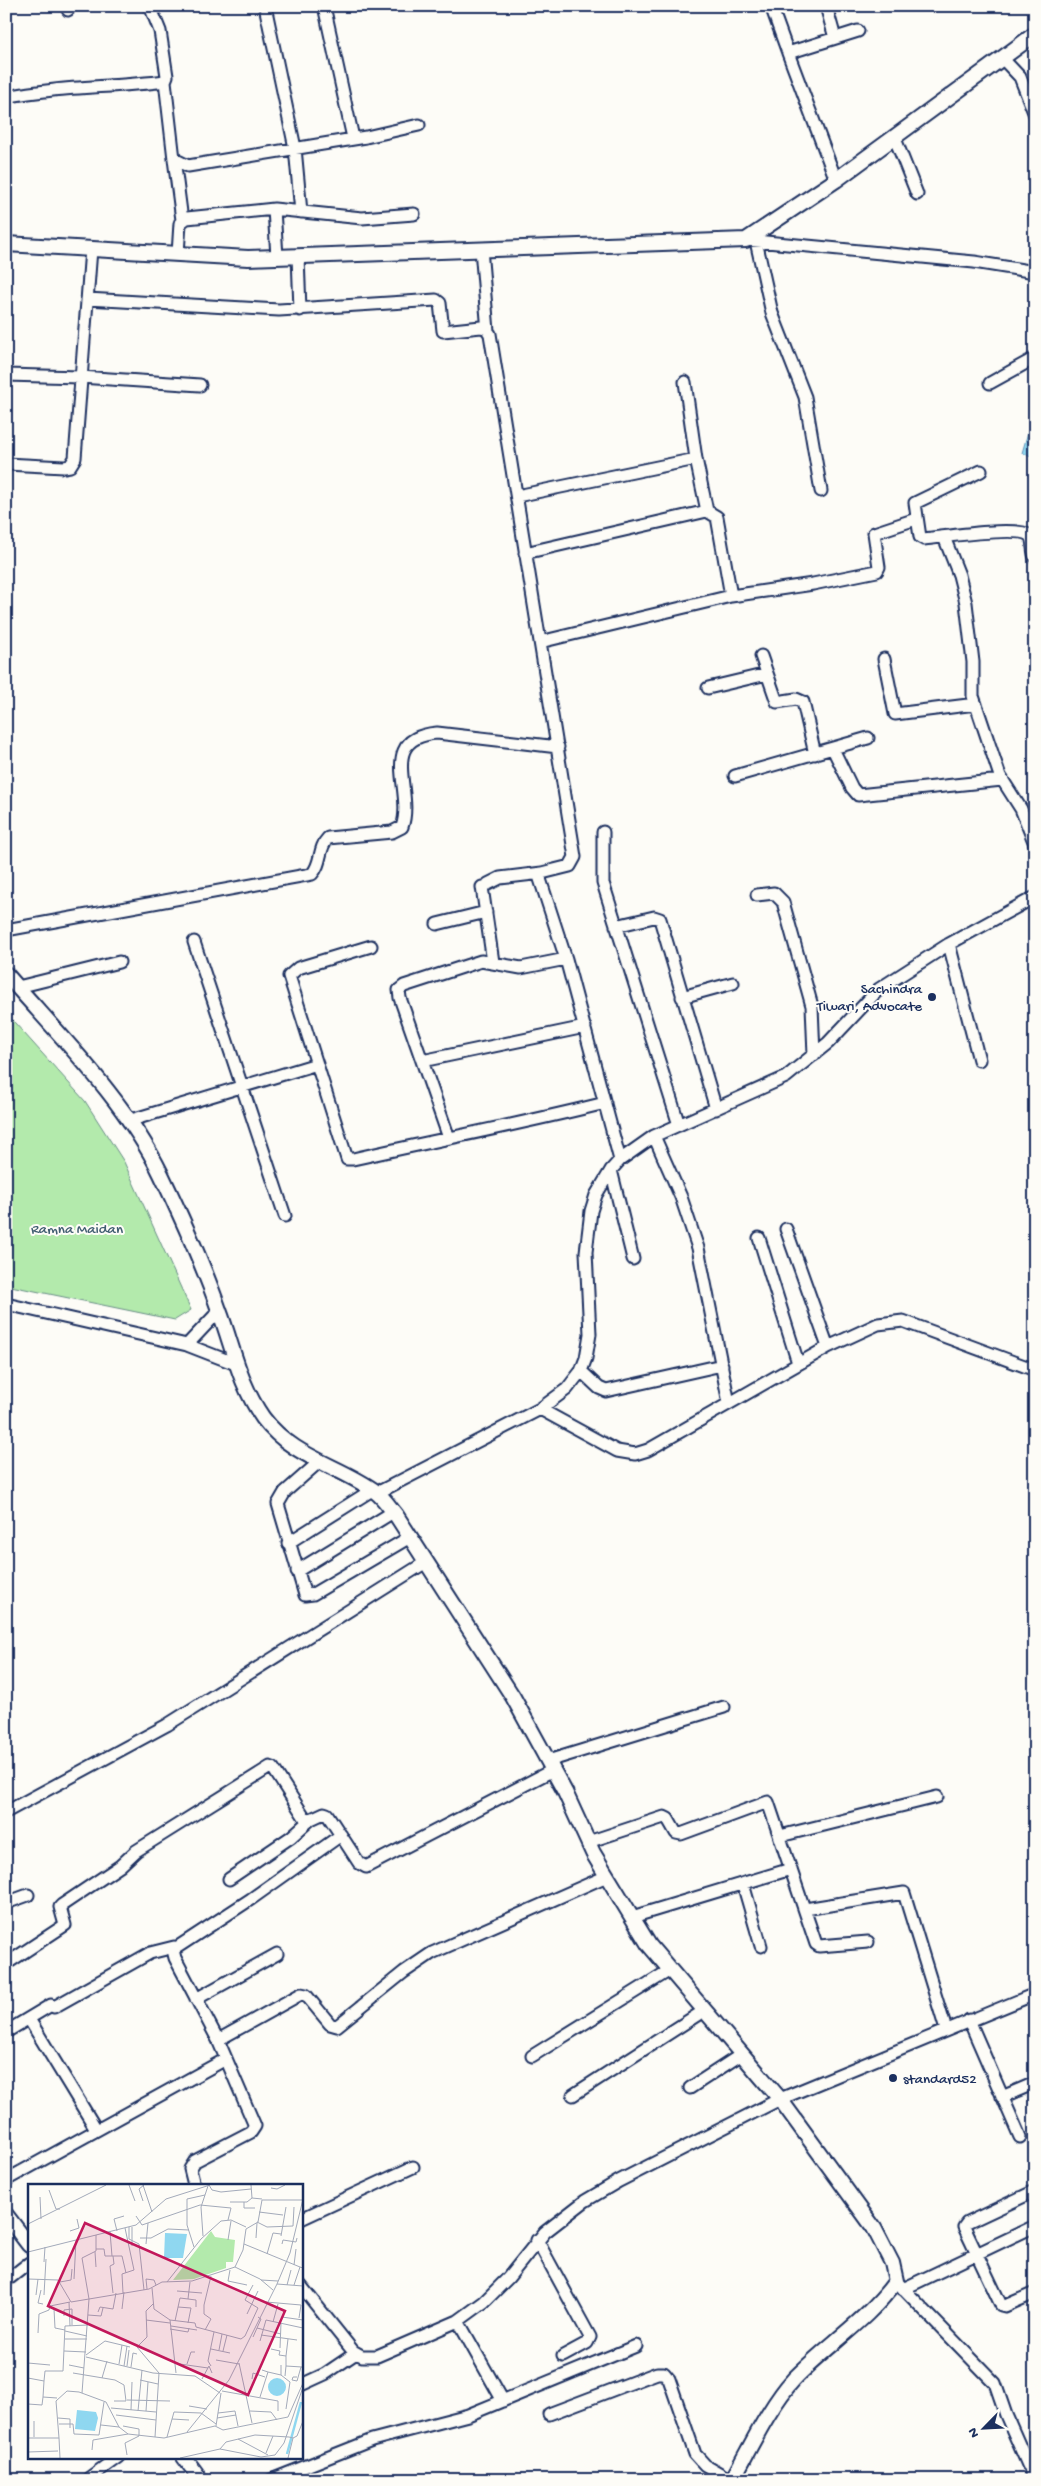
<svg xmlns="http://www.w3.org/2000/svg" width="1041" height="2486" viewBox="0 0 1041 2486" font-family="'Gochi Hand',sans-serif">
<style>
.green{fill:#b3eaac;stroke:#678c85}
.water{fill:#8fd7f0;stroke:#6194b6}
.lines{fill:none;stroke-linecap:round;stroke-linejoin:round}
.minor-casing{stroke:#1b2f5e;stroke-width:15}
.tertiary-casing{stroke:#1b2f5e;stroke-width:18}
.minor{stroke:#fdfcf7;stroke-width:11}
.tertiary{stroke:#fdfcf7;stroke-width:14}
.poi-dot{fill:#1b2f5e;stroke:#fdfcf7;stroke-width:2}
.labels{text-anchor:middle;stroke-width:4;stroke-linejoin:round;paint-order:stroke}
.poi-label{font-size:15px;fill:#1b2f5e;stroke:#fdfcf7;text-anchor:end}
.park-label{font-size:15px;fill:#415e72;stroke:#fdfcf7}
.inset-river{fill:none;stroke:#8fd7f0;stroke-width:2.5}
.inset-road{fill:none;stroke:#a3aaba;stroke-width:1}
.view{fill:#c2185b;fill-opacity:0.15;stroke:#c2185b;stroke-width:2.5}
.inset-edge{fill:none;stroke:#1b2f5e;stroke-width:2.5}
</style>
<rect width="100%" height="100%" fill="#fdfcf7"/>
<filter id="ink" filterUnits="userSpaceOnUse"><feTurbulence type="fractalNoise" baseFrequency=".02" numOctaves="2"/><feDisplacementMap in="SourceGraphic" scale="10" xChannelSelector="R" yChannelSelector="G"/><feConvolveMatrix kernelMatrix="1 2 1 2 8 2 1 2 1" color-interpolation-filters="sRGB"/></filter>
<g filter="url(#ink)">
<path class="green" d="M6,1013L85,1101L124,1162L191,1310L175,1320L6,1285Z"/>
<path class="water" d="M1035,408V457L1022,453Z"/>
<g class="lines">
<g class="minor-casing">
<path id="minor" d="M67,6L68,10
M150,6L160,31L167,76L165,81L174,159L188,166L366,137L419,125
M265,6L295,148L301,212
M324,6L353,138
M771,6L788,53L858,31
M826,6L835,38
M788,53L836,180
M1002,58L1020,77L1035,115
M6,97C59,86 113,88 165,81
M894,136L917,194
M174,159L182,220
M274,209L277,257
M746,240L974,262L1035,272
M756,241L772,313L805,397L821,491
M481,249L488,331
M178,254L180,223L187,218L274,209L362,218L414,214
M298,256L300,310
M87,299L279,310L436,300L440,303L443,331L481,327L486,328L490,334L575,857L570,866L542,873L540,879L566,959L620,1160
M6,375L80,377L200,385
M685,382L696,459L707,511L717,517L731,596
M990,383L1035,358
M6,464L64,467L70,466L75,458L91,249
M981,471L915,503L920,537L924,539C942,537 1017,526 1029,535C1034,539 1032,551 1035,557
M517,496L696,459
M944,537L959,575L966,603L973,662V696L1000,776L1021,809L1035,844
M525,553L707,511
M540,642L731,596L813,584L877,571L879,567L874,533L916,519
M761,656L777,702L796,699L803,702L815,754
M884,659L895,714L976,704
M708,688L767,674
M833,749L852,788L858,795L1002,780
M735,776L868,738
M603,832V883L679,1125
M488,884L500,878L542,873
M482,887L493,962
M757,895L774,893L783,902L812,1006L814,1055
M437,924L486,912
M616,926L654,917L660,919L716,1109
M6,930L312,874C322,864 318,848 328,838L392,832L402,827C415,791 376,738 437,733L558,747
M194,942L285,1216
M949,944L979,1060
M371,946L298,968L289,976L347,1159H353C437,1140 522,1124 605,1103
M18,987L119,962
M682,997L733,983
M422,1061L585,1027
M128,1121L317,1064
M654,1136L681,1197L698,1248L729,1403
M449,1138L400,998L399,990L404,986L481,961L521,968L566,959
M611,1170L633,1259
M786,1229L828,1347
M759,1238L798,1363
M6,1304L187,1345L236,1364
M187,1345L220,1310
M581,1371L599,1388L606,1391L722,1365
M540,1409L617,1451L635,1454L648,1450L828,1347L878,1324L903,1321L1035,1370
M319,1462L285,1492L278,1504L305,1595L313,1594L410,1537
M377,1493L540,1409L567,1389L581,1371L586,1358L590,1334L586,1252L591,1211L596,1195L611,1170L620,1160L654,1136L786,1077L828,1043L879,989L949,944L1035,897
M288,1543L372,1490
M297,1571L393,1512
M548,1761L724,1707
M6,1812L167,1725L426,1562
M780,1836L937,1797
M588,1842L664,1817L668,1819L676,1833L681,1834L768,1802L816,1944L819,1946L868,1942
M229,1879L291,1837L311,1819
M743,1884L761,1946
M6,1903L28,1895
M805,1909L904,1893L946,2030
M632,1917L791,1869
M6,1964L65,1925L60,1907L62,1905L120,1866L136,1851L270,1767L273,1768L305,1818L311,1819L324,1813L327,1814L359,1863L366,1867L553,1770
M196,1999L277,1954
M54,2007L150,1953L174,1947
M29,2019L96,2129
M969,2020L1020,2137
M6,2032L51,2005
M218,2040L301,1994L306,1995L330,2024L337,2026L404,1972L432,1953L607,1876
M532,2056L670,1970
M690,2088L742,2054
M573,2095L705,2010
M1002,2097L1035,2083
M6,2180L226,2059
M194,2185L190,2169L195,2161L251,2132L255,2126L218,2040L175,1958L173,1950L251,1899L341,1835
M1035,2191L967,2223L964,2227L1001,2305L1005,2306L1035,2293
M301,2219L413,2167
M537,2240L590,2337L587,2343L563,2356
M6,2281L29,2263
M896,2281L995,2383L1006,2415L1028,2465L1035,2464
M301,2286L353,2351L362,2356H377L458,2321L484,2302L508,2278L545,2232L585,2201L619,2181L780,2099L1035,1994
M903,2289L1035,2226
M458,2321L503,2401
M301,2385L325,2374L356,2353
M549,2414L657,2373H664L669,2379L695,2454L705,2465L731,2480
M1030,2466L1032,2480
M89,2478L118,2457
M271,2480L372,2440L468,2415L636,2346"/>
</g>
<g class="tertiary-casing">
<path id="tertiary" d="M6,244L248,258L746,240L836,180L1035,34
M6,974C59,1035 126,1101 161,1174C182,1218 203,1264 219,1310C233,1347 239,1384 263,1418C293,1458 339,1465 376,1492C384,1498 390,1508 396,1515L513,1697L565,1792L593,1853L649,1945L780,2099L874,2228L892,2263L896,2281C868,2320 827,2345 794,2379C770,2405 750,2448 732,2480
M6,2215L29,2245
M184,2457L201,2480"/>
</g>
<use href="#minor" class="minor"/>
<use href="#tertiary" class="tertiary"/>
</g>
</g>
<g class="poi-dot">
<circle cx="932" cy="997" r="5"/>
<circle cx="893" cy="2078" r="5"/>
</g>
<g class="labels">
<g class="poi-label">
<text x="922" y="993">Sachindra<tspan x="922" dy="17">Tiwari, Advocate</tspan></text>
<text x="903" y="2083" text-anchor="start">standard52</text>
</g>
<g class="park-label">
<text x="77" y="1233">Ramna Maidan</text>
</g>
</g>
<g transform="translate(28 2184)">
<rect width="275" height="275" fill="#fdfcf7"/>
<path d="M183,47L187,53L207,56L205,78H198V84L166,95L145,96Z" fill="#b3eaac"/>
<path d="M137,49L159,50L155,74H136ZM240 203a9 9 0 1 1 18 0a9 9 0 1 1-18 0ZM49,226L68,228L70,234L67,247L47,245Z" fill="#8fd7f0"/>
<path class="inset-river" d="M259,270L273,218"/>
<path class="inset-road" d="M101,1L107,17M115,1L124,28M181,1L184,6L193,8L223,5M223,1L224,14L234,15M243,4L249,5L257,1M21,6L28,25H32M12,13L13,35M115,17L111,5L116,1M202,18H219L224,14M216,18V24H227M231,28L255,31M108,32L114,41L172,21L203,24L200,36M229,38L239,43L265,42M0,40L78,1M265,42L266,23M101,43V55L111,60L116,106M42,47L51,44L49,35M89,47L86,35L96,32M82,48L84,72M175,52L173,23L180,2M253,52L258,23M112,54H123L140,45L161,46M228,54L229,39M200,56L203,37M118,60L120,39M216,60L272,83M254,60L255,56L268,58L269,54M104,62V43M166,63L159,41V15L177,11M68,65H76L77,72H94L98,89M0,68L108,41L138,15L182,1M67,68L68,83M239,70L245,49L253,50M16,78L17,63M266,81L268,65M207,83L232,95L245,106M202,86L200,97L219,101M0,95L30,96L43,118L121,105L134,98L164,97L207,83L215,66L218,45L230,38L234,16H275M46,95L48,56M233,96L250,97M32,98L43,96L44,85M139,98L173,55L193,37L203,36L218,43M249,100L262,69L275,15M225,101L217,116L230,124M259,101L263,86M266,101L272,83L275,84M124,104L126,125L142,136L148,189M119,105L118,95L126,96L128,101M13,106L10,119L15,120M149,107L174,109M85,109L82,82L86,80L85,72M95,109L94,90L106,86L97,44M8,111L10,95M16,111L18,75M160,115L162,98M41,118L42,142M238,118L273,121L271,134M125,120L118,127L119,153L109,163L131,189L127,253M150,123L163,124L160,139M26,125L27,144L37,146M94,125L96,108M70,128L72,123L85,125L88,109M219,130L230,107M60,131L73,132L75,124M36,132V126L44,125V141M254,133L275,136M118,136L142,139M142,136L167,139L168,143L213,155L217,152L230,124M147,137L152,114L168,116V123M245,138L250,120M143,142L169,146M229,144L253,150M142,145L160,148L161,144M177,146L183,135L176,130V121L183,92M37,147L59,152M10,149L11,130L21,126L22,122L42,118M233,151L269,156M225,153L233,135L230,133M37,155H59M232,157L238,136L275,144M252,164L253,139M183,165L202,169M243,165L252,167L251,171L258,172V182M191,166L194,150M36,167L58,168M195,167L199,151M58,171L77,157L102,163M258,172L260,155M58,173L125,189L167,192L192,209M188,176L211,180M0,179L22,181M211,179L224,239M91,180L94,161M152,180L180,184M159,180L163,168H167M41,181L56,184M96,182L99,162M99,182L101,166M183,182L180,177L186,148M103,183L105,169L109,170M240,188L253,191V181M45,189L87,196L96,201L98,217H86M253,191L262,198L258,225M257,192L258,182L274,183M269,193H265L264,196L269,197L273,183M0,194L16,197L15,213L29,214M74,194L79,177M174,195L181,182L184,189M224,195L225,189L237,193M112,196L130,200M16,197L17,187H35L37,142L60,141M194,207L250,217V227M54,209L61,115L54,74L68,67V51M232,213L240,188L234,186M99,216L142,217M0,220L14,221L15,213M161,222L179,225M83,224L128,228M103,226L104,198M110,227L114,186M118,227L120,198M222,227L243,228L249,236M190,229L207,227L210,242M88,231L128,236M30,234L42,235V244M189,234L208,231M144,235L161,236M6,237V253M31,240H45L46,250L71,251L76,218M73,241L91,243M95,242L111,245V252L97,259L99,271M188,242L193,209M159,248L201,196L249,100L275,102M139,253L146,228L173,229L188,240M0,254H31L32,274M31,254L28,217L39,207L51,208L78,218L91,243L100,250L136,254L187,242L195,246L260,233L275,199M265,254L269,252L275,237M210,255L240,271M192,265L198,258L227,251L261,253L265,254L260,274M64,266L65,256L100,250M0,268L30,267M238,269L245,252M152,274L192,265L233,273L247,271L256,259L275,203"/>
<path class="view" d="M57,39L257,127L220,211L20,122Z"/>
<rect width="275" height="275" class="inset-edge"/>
</g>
<rect width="1041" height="2486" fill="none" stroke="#fdfcf7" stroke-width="25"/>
<rect x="12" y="12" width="1016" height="2461" fill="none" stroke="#1b2f5e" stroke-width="2" filter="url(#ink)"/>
<g transform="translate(984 2428) rotate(246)" stroke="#fdfcf7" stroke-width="4" paint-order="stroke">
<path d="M0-4L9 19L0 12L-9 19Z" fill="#1b2f5e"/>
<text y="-8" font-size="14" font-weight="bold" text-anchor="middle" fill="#1b2f5e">N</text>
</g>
</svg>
